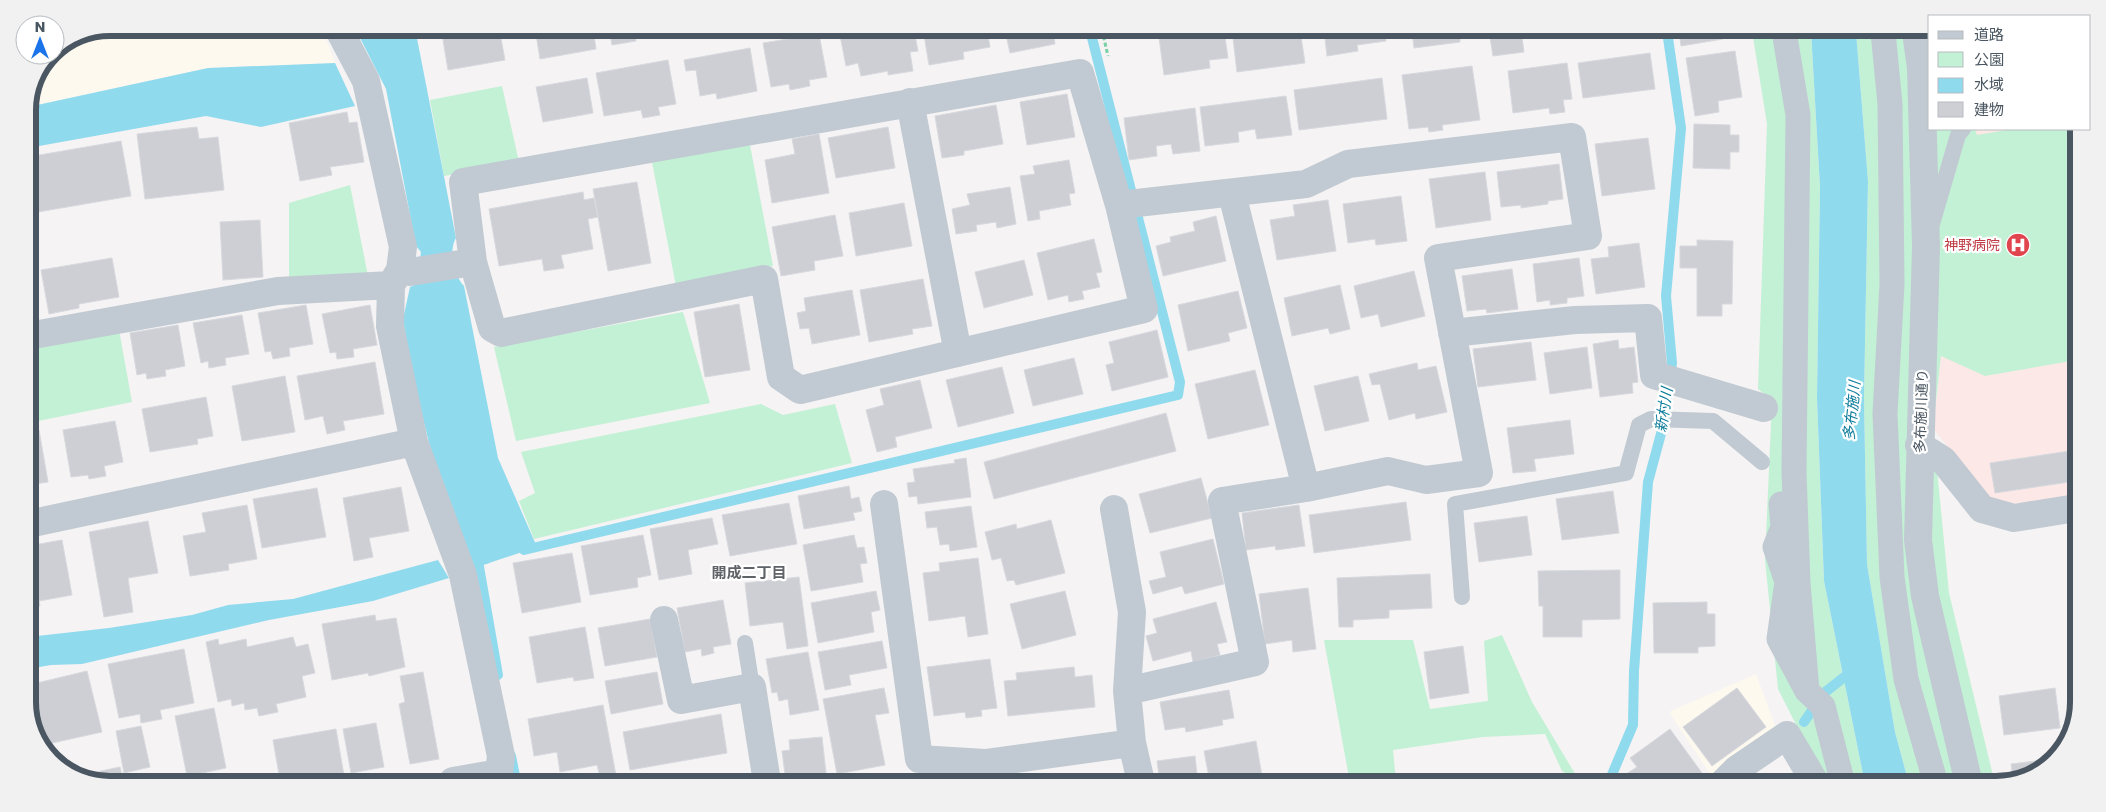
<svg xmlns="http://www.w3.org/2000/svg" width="2106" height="812" viewBox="0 0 2106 812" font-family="Poppins,'Noto Sans JP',sans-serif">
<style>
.commercial{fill:#fdf9ef}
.medical{fill:#fce8e6}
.green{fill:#c3f1d5}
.water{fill:#90daee}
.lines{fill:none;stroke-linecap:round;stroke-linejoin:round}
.stream{stroke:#90daee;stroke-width:10}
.building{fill:#cdcfd5;stroke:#d7d9de}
.path{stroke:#7ad0a6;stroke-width:3;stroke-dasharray:4 2.5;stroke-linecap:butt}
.service{stroke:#c1cad2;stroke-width:16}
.pedestrian{stroke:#c1cad2;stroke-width:25}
.minor{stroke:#c1cad2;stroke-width:28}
.labels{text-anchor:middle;stroke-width:4.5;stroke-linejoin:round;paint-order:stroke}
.health-label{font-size:14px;fill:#be3a42;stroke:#fff;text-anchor:end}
.street-label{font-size:14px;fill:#4a5661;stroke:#fff}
.water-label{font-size:15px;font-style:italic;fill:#0c7c9b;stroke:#fff}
.neighbourhood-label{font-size:15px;font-weight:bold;fill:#5f6368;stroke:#fff}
.rim{fill:none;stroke:#4a5661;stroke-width:6}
</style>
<rect width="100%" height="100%" fill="#f5f3f3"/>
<path class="commercial" d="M110,28H322L335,63L208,68L28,107L50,55H55V50Z
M1756,674L1777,731L1714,780L1669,712Z"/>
<path class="medical" d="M1976,129H2078L2076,496L2012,504L1988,498L1933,428L1941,356Z"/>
<path class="green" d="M1752,31H1811L1820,187L1817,399L1824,581L1865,784H1826L1778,689L1765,560L1772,400L1758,389L1767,124Z
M1856,32H1930V129H1975L1977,135L2013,129H2078L2077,360L1985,376L1941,356L1933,428L1949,593L1995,784H1909L1895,732L1867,564L1864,399L1868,181Z
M502,86L519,162L444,176L430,100Z
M749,140L773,266L676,286L651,157Z
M350,185L368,276L289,278V203Z
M683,312L710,403L516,441L494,347Z
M119,330L132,402L28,423V348Z
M761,404L783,415L835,404L852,463L534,539L519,501L535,493L521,452Z
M1502,635L1532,702L1580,782L1562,771L1545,734L1483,737L1393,750L1396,781L1350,783L1324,640H1413L1430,709L1488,701L1484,641Z"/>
<path class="water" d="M355,28H415L456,238C448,251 454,276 464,286L498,458L537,547L474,568L435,467L412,374L403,319L410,287L417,284L421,252L416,246L386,89Z
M1811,31L1856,32L1868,181L1864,399L1867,564L1895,732L1909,784H1865L1824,581L1817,399L1820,187Z
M335,63L355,106L261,127L206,116L28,148V107L208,68Z
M438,560L449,578L373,601L269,620L82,664L51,665L28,669V637L109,628L192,615L228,605L293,599Z"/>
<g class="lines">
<path class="stream" d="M524,550L1178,395L1180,382L1090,30
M486,559L478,561L498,675
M1804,722L1824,693L1852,671
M511,756L516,781
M1608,784L1633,725L1634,671L1648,482L1662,430L1672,363L1666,296L1681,128L1667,31
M1783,784L1784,781"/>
</g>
<path class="building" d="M441,28H499L505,60L448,70Z
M535,28L593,29L596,49L540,59Z
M609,29H668L635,35L636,41L612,45Z
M905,29L907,37L915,35L918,51L910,52L913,71L888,75V71L861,76L858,63L846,66L839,30Z
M923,29L987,30L990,47L963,52L964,59L929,65Z
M1005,30H1078V32L1054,37L1055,44L1010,53Z
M1158,30H1224L1228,58L1209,60L1210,68L1164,75Z
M1232,30H1300L1305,63L1237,72Z
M1324,30H1384L1386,41L1357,45L1358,51L1327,56Z
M1412,31H1478L1460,33V42L1414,48Z
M1489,31H1521L1524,52L1493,56Z
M1679,31H1722L1723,39L1681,46Z
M819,34L827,77L809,80L810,86L790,90L789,84L771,87L763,43Z
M750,48L757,91L717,99L716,93L700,96L696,70L686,71L684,60Z
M1735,51L1742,97L1718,101L1719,112L1695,116L1686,58Z
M1650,53L1655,89L1583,98L1578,63Z
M668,60L676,104L658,107L660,115L643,118L641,110L604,116L596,73Z
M1567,63L1572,99L1563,100L1565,112L1550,114L1549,108L1513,113L1508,71Z
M1472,66L1480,120L1442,125L1443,130L1429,132L1428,127L1409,129L1402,75Z
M587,78L593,113L543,122L536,87Z
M1382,78L1387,119L1299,130L1294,90Z
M1067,94L1075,137L1027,145L1020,102Z
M1286,96L1292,135L1257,139L1255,129L1238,132L1239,142L1205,146L1200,107Z
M996,105L1003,144L964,151V155L942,158L935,116Z
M1195,108L1200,151L1173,154L1171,144L1156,146L1157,156L1129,160L1124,118Z
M347,112L349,123L357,122L364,162L330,167L332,175L300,181L289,123Z
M1694,124L1730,125V135H1739V152H1730V169L1693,168Z
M197,127L199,139L218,137L224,190L145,199L137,134Z
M888,127L895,168L836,178L828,138Z
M819,134L829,193L772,203L765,160L795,154L792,139Z
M1648,138L1655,189L1602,196L1595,144Z
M121,141L131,196L32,213L28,189V157Z
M1069,160L1075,193L1069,194L1071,205L1039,211L1040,219L1028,221L1020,176L1035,174L1033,166Z
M1559,164L1563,199L1548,201V204L1521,208V205L1501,207L1497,172Z
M1485,172L1491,220L1436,228L1429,179Z
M637,182L651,263L608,271L593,189Z
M1010,187L1016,224L997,228L996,222L976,225L977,231L956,234L952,209L970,205L967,194Z
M583,192L584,200L594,198L598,217L588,219L593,249L561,255L564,268L544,271L542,259L499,266L489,209Z
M1401,196L1407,241L1376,245L1375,239L1348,243L1343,204Z
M1328,200L1336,251L1277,260L1270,220L1295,216L1293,205Z
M904,203L912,246L856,256L849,213Z
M835,215L843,256L814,261L815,270L781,276L772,227Z
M1216,216L1226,261L1163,276L1156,246L1171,242L1170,237L1195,231L1193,222Z
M260,220L263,277L223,280L220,222Z
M1094,239L1102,272L1096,273L1100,287L1082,291L1084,299L1069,302L1068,295L1048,300L1037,253Z
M1697,240L1733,241L1732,304H1722V316H1697V268H1680V246H1697Z
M1639,243L1645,287L1596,294L1591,259L1609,257L1608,247Z
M112,258L119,297L79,304V308L49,314L41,270Z
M1579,258L1584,296L1567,298V303L1550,305V300L1537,302L1533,264Z
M1024,260L1033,295L984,308L975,272Z
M1512,269L1518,309L1487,313L1486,309L1467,311L1462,276Z
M1414,271L1425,316L1381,327L1378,314L1361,318L1354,286Z
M923,279L932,326L912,329L913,334L869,342L860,290Z
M1340,285L1350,329L1330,334L1328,328L1292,336L1284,298Z
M852,290L860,335L812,344L809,328L800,329L797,313L806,311L804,298Z
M1238,291L1247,328L1228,333L1230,341L1188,351L1178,305Z
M739,304L750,370L705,377L694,312Z
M306,305L313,344L289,348L290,356L273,359L271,351L265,352L258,313Z
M370,305L377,345L353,349L354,357L337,359L336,352L330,353L322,314Z
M242,315L249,354L225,358L226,365L209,368L208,361L201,363L193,323Z
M178,325L185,366L165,370L166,376L147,379L146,373L137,375L130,333Z
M1157,330L1168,377L1112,391L1106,365L1114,363L1109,342Z
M1618,340L1619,349L1634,347L1638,382L1632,383L1633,393L1600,397L1593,344Z
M1531,342L1536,380L1478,387L1473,349Z
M1587,347L1592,388L1550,394L1544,353Z
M1074,358L1083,394L1033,406L1024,370Z
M375,362L384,414L343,421L345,430L327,434L323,416L305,420L297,376Z
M1417,363L1418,370L1436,366L1447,412L1416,419L1415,413L1389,420L1380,384L1372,385L1369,374Z
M1002,367L1014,413L958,427L946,380Z
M1255,370L1269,425L1208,439L1195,384Z
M285,376L295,432L242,441L232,386Z
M1358,376L1369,421L1325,431L1314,386Z
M920,380L932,428L895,437L897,447L877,452L866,410L884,405L880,389Z
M206,397L213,436L197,439L198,444L150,452L142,409Z
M1166,413L1176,451L994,499L984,462Z
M1570,420L1574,454L1534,459L1536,471L1513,473L1507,428Z
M115,421L123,462L104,466L106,476L89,479L88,475L71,477L63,430Z
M39,430L48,482L28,485V432Z
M2076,450V481L1995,493L1990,463Z
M966,458L971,497L918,504L917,496L909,497L907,483L915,482L913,469L955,463L954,460Z
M1201,478L1212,518L1150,533L1139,494Z
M849,486L851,499L859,497L862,511L853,513L855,520L804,529L798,496Z
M401,487L409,531L369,538L373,557L354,561L343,498Z
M317,488L326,537L262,548L253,499Z
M1613,491L1619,533L1562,540L1556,499Z
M1406,502L1411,540L1314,553L1309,515Z
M789,503L797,544L730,556L722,515Z
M247,505L257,559L228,564L229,570L190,576L183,536L206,532L202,513Z
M1299,505L1305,546L1276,550L1275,546L1246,550L1242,513Z
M971,506L977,547L950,551L949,544L940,545L937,527L927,528L925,512Z
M1527,516L1532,555L1479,562L1474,523Z
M712,518L718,544L688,550L692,574L659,580L650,529Z
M1051,520L1065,573L1016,585L1014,580L1007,581L1001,558L992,560L985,532L1016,524L1017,529Z
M148,521L158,573L128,578L133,612L104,617L89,532Z
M643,535L651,575L637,578L638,587L590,595L581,546Z
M854,535L857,548L864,547L867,563L860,564L863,582L811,591L803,545Z
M1213,539L1224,584L1185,594L1182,586L1153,594L1149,581L1166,577L1160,552Z
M62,540L72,595L39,601L40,606L28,608V559L36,558L34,545Z
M572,553L581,602L522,613L513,563Z
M978,558L988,634L968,637L965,616L929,621L923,573L940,571L939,563Z
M1620,570V619L1582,620V637H1543V606H1539L1538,571Z
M1430,574L1432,608L1389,610V618L1353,620V627H1339L1337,578Z
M799,577L808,646L787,649L783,622L750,626L745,583Z
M1308,588L1316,649L1293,652L1292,640L1265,644L1259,594Z
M876,591L880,610L871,612L874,632L818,643L811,603Z
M1065,591L1076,635L1022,649L1010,604Z
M723,600L731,644L713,647L714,653L702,656L701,649L685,652L677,608Z
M1216,602L1227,642L1217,644L1220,655L1193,662L1191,651L1153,661L1146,636L1157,633L1153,619Z
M1707,602V614H1715V646L1698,647V653H1654L1653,603Z
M375,615L376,621L396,618L405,667L369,676L368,673L332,680L322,624Z
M650,619L657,657L605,666L598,628Z
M585,627L594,678L574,681L573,677L537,683L529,637Z
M293,637L296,647L308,644L315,673L302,676L306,697L276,704L278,712L259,716L257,708L245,710L244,703L232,706L231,699L218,702L206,642L218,639L219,645L246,639L247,647Z
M882,641L887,668L849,675L851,685L825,690L818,652Z
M1463,646L1469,693L1430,699L1424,652Z
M184,649L194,703L160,710L162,719L141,723L140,714L119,718L108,664Z
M808,652L819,710L790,715L788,699L779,701L777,692L772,693L766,659Z
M990,659L997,708L981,710L982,716L966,718L965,712L934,716L927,667Z
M1074,667L1075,677L1092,675L1095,707L1008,716L1004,681L1017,680L1016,673Z
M87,671L102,732L43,745L28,707V689L38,687L37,683Z
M423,672L439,759L410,764L399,704L405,702L400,676Z
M657,672L663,704L611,714L605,681Z
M884,688L889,713L875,715L885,765L837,774L823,699Z
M1737,688L1766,727L1712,766L1683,727Z
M2055,688L2060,728L2004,735L1999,696Z
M1229,690L1234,718L1222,720L1223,725L1186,732L1185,727L1165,730L1160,702Z
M603,705L617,781H601L597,765L560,772L557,752L534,756L528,719Z
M214,708L226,768L187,776L175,716Z
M721,714L727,753L630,770L623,732Z
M376,723L384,767L351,773L343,729Z
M141,726L150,767L124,773L116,731Z
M336,729L345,781L280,780L273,740Z
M1670,729L1702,773L1686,784H1624L1620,778L1637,767L1630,758Z
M822,737L827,782H786L782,751L790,750L789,740Z
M1256,741L1262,776L1227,783H1210L1204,751Z
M1195,756L1198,783H1160L1157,761Z
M2043,760L2044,767L2042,770L2013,779L2011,764Z
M120,767L123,780H83L77,776Z
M1079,775V782H1017V777Z
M1457,775L1544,777V783H1456Z
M963,777L964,782H938Z"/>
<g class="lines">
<path class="path" d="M1102,30L1108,56"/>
<path class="service" d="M1932,224L1958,135L1963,129
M1462,597L1455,504L1626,473L1639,425L1651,419L1713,421L1762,462
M745,643L752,687"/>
<path class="pedestrian" d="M1784,31L1798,115L1794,472L1798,583L1807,691
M1883,32L1890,104L1892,284L1885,414L1892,577L1906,679L1936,784
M1781,504L1783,527L1775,547L1787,582L1779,639L1807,691L1823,706L1843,784"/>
<path class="minor" d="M338,28L366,81L403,247L400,270L391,285L390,326L414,442L463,575L501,756L499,773L501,781
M1916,32L1921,68L1926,246L1918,540L1925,596L1969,784
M1080,73L1119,205L1144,309L800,390L781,377L764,279L501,333L492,328L473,262L463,182Z
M910,102L958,353
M1232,194L1306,488
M1119,205L1306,184L1348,164L1572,137L1588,236L1438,258L1479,473L1426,480L1388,471L1306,488L1222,501L1255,662L1127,691L1132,743L1141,782
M400,270L410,272L473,262
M1452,333L1575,320L1648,318L1654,375L1764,408
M28,336L278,291L391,285
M1919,445L1943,460L1982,509L2014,518L2076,508
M884,504L919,759L985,763L1132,743
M1114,509L1132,612L1127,691
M28,524L414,442
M664,620L681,700L752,687L767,782
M453,781L499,773
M1722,784L1737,769L1787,735L1816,784"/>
</g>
<defs>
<g id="hospital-disc" transform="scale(1.25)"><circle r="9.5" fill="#e0444e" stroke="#fff"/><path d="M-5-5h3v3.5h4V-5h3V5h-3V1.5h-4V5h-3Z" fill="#fff"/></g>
</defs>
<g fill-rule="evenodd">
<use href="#hospital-disc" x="2018" y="245"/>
</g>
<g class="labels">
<g class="health-label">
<text x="2000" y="250">神野病院</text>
</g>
<g class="street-label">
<text transform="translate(1921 411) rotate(-88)" y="5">多布施川通り</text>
</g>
<g class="water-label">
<text transform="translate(1664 410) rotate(-81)" y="5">新村川</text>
<text transform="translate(1852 411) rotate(-84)" y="5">多布施川</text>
</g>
<g class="neighbourhood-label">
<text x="749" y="578">開成二丁目</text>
</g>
</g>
<path d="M0 0H2106V812H0ZM110 36H1996A74 74 0 0 1 2070 110V702A74 74 0 0 1 1996 776H110A74 74 0 0 1 36 702V110A74 74 0 0 1 110 36Z" fill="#f1f1f2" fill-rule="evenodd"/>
<path class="rim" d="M110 36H1996A74 74 0 0 1 2070 110V702A74 74 0 0 1 1996 776H110A74 74 0 0 1 36 702V110A74 74 0 0 1 110 36Z"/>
<rect x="1928" y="15" width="162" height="115" fill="#ffffff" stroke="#b7bbc0"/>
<rect x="1938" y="31" width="25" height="8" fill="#c1cad2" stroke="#b7bbc0"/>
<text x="1974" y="40" font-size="15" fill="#4a5661">道路</text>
<rect x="1938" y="52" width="25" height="15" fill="#c3f1d5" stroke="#b7bbc0"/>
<text x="1974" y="65" font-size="15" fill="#4a5661">公園</text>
<rect x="1938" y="78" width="25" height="15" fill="#90daee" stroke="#b7bbc0"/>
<text x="1974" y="90" font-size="15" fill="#4a5661">水域</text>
<rect x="1938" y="102" width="25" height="15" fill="#cdcfd5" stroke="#b7bbc0"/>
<text x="1974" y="115" font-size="15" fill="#4a5661">建物</text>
<g transform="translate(40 40)"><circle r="24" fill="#ffffff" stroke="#b7bbc0"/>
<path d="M0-4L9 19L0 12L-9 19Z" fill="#1a73e8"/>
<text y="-8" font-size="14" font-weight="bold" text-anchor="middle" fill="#4a5661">N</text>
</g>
</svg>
